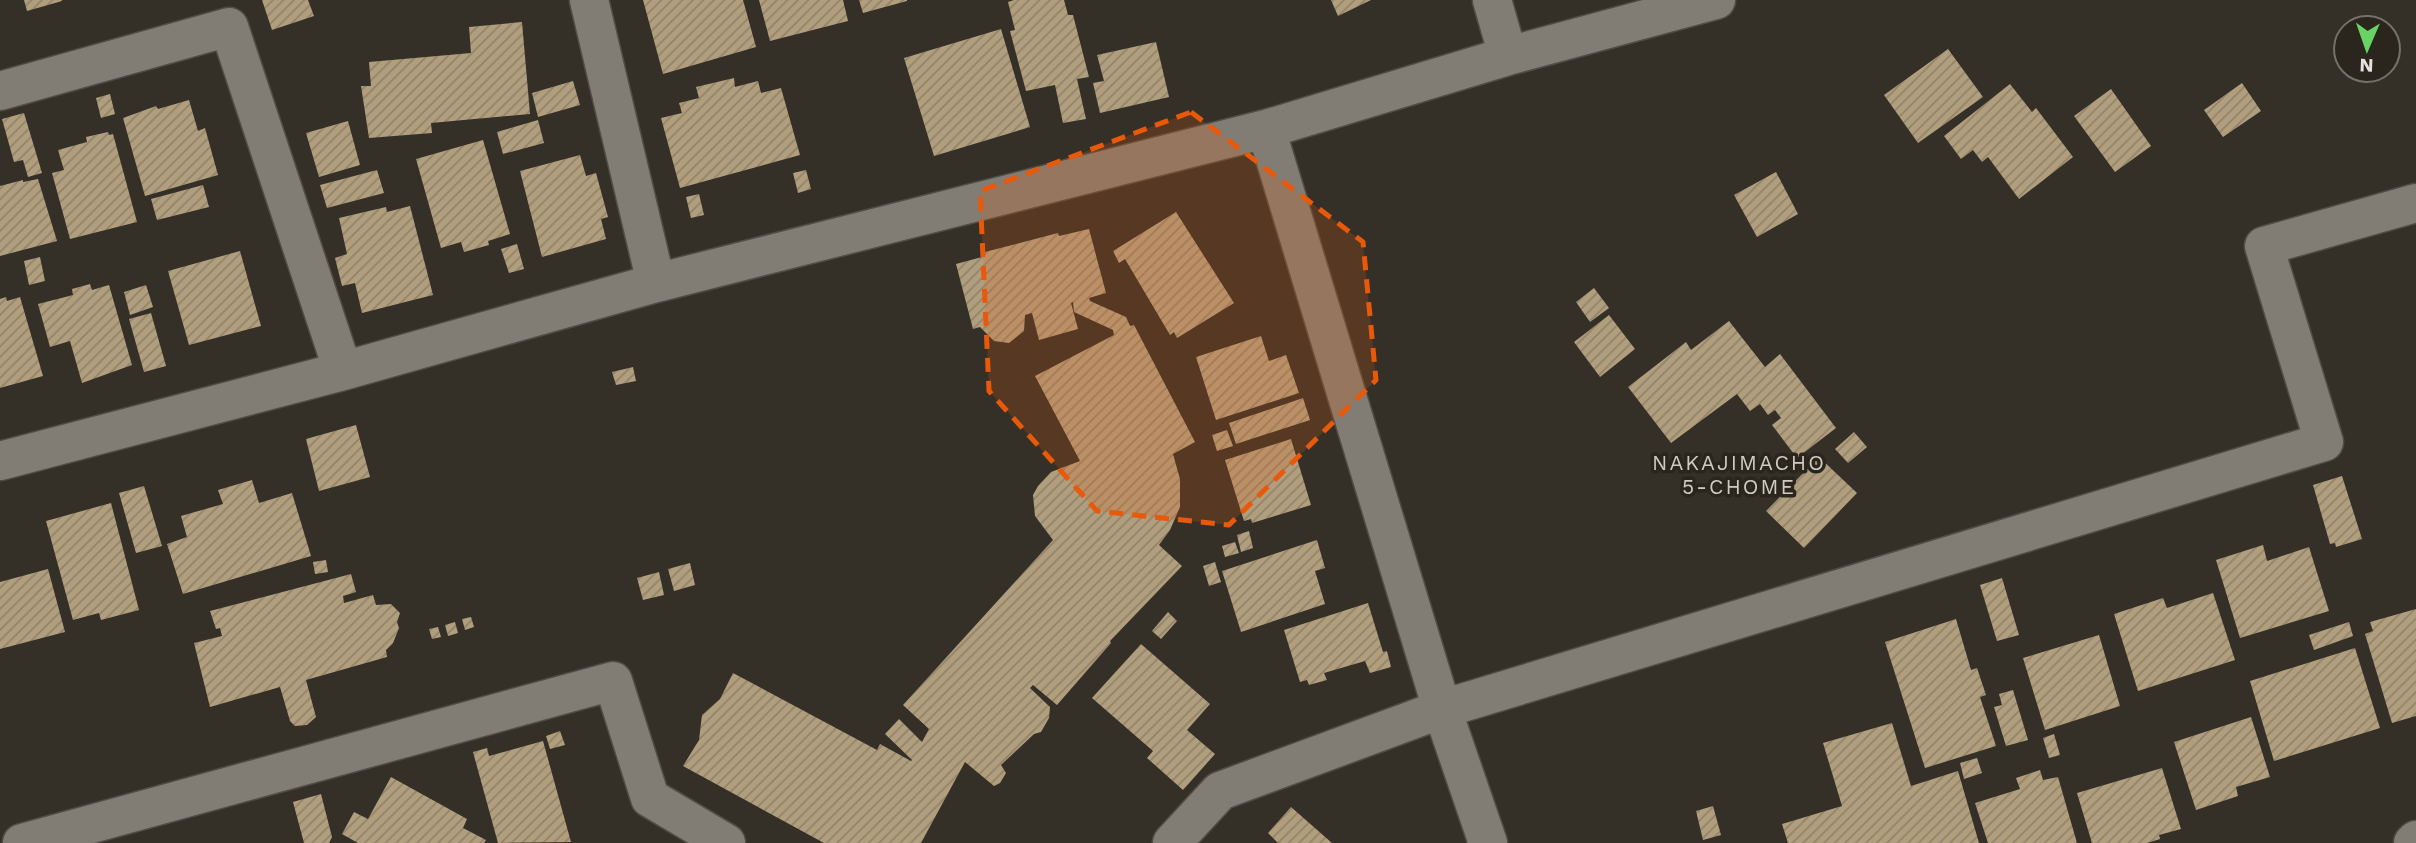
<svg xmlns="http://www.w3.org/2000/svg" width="2416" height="843" viewBox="0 0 2416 843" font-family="'Work Sans',sans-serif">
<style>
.building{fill:url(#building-hatch)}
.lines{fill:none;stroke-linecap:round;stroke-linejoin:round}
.minor-casing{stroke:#504d46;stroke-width:41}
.minor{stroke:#827d74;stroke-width:38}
.marked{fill:#e8590c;fill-opacity:0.2;stroke:#e8590c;stroke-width:5;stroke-dasharray:14 9;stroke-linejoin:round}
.labels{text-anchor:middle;stroke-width:7;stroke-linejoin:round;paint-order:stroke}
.neighbourhood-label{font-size:21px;letter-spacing:2px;fill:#d0cbc1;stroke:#2a261e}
</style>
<defs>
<pattern id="building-hatch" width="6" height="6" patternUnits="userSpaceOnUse" patternTransform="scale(1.75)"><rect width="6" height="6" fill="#b19e7d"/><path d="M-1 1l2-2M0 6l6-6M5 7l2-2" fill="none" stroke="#91836b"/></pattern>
</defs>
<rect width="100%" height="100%" fill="#343028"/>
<path class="building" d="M24,0H62V1L27,11Z
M262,0H308L314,16L272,30Z
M643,0H743L756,47L663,74Z
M759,0H843L848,21L770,41Z
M859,0H907V1L863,13Z
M1014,0H1064L1068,15H1073L1089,77L1077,79L1086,119L1063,123L1055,85L1026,91L1010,31L1015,30L1008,2Z
M1331,0H1371L1338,16Z
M522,22L530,114L431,123L432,133L369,138L361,86H371L369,62L471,53L469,27Z
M1001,29L1030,127L934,156L904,58Z
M1156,42L1169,97L1100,113L1093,83L1104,81L1097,55Z
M1948,49L1983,97L1918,143L1884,95Z
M734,78L735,87L758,81L761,93L781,88L800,155L680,188L661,118L682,113L679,103L699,98L696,87Z
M573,81L580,105L538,117L532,93Z
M2242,83L2261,111L2223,137L2204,110Z
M2010,84L2032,112L2036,108L2073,157L2019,199L1988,157L1982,162L1973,150L1961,159L1944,136Z
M2111,89L2151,146L2115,172L2074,116Z
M110,94L115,114L101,118L96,98Z
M189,100L198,131L205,128L218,175L145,196L123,118L156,106L158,109Z
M24,113L42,173L28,177L23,160L14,162L2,119Z
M538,120L544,143L503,154L497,132Z
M348,121L360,165L319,177L306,133Z
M108,132L109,135L113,134L137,222L70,239L52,173L64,170L58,150L87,142L86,137Z
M483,140L510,234L488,241L489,245L464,252L461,242L441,248L416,159Z
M580,155L586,176L596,173L608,217L601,219L606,239L542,257L520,171Z
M377,170L384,193L327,208L320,185Z
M806,170L811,189L798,193L793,173Z
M1776,172L1798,214L1757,237L1734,195Z
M38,179L57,241L0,256V186L23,180V182Z
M203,185L209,207L157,220L151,199Z
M699,194L704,215L691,218L686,197Z
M410,206L433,295L362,313L355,283L342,286L335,258L347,254L339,218L386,207L387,212Z
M1176,212L1234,303L1177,338L1174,332L1170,335L1125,259L1119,263L1113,251Z
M1089,229L1106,293L1089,298L1090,301L1126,317L1130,326L1134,325L1195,442L1173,454L1180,479V507L1170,530L1159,545L1182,566L1110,641L1111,643L1057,705L1033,685L1030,688L1050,707L1049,718L1041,732L1034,734L1001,765L1006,773L1000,783L994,786L965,762L921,843H824L683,766L699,740L702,715L720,699L733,673L877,750L880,744L911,761L912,760L885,734L899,719L922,742L929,729L903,705L1053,540L1035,516L1033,495L1038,486L1051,472L1080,461L1035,376L1114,335L1113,330L1074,312L1073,302L1071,303L1078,329L1039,340L1032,313L1025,315L1024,331L1009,343L994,341L980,327L973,329L956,264L982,257L981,253L1058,233L1059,236Z
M517,244L524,269L509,273L501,249Z
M240,251L261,326L189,345L168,271Z
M40,257L45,281L29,285L24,261Z
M90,284L92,290L109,285L132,365L82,383L70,341L50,347L38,304L73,295L72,289Z
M146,285L153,307L130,315L124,292Z
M1594,288L1609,308L1590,322L1576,302Z
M6,297L7,301L20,297L43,376L0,388V299Z
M151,313L166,366L144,372L129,319Z
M1609,315L1635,349L1600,377L1574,342Z
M1729,321L1765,367L1780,354L1836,428L1797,458L1772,425L1781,418L1775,410L1768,415L1760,404L1750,411L1737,394L1671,443L1628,387L1686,342L1691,350Z
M1261,336L1269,361L1286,355L1299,393L1216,420L1196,357Z
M633,367L636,381L616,385L612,372Z
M1303,398L1310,420L1236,444L1229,423Z
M356,425L370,477L319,491L306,439Z
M1227,430L1233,446L1217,451L1212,435Z
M1854,432L1867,447L1848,463L1835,449Z
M1291,439L1311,505L1252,523L1251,519L1244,521L1225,460Z
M1819,457L1857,493L1804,548L1766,511Z
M2342,476L2362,539L2336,547L2335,543L2330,544L2313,485Z
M252,480L259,503L292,493L311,556L183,594L167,544L187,537L181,516L223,504L218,490Z
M144,486L162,546L136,553L119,493Z
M111,503L139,610L101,620L99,613L73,620L46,521Z
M1249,531L1253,548L1241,552L1237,535Z
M1317,540L1325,568L1315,571L1325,604L1241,632L1222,571Z
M1235,542L1239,553L1225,557L1222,546Z
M2263,545L2267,561L2309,547L2329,611L2240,638L2216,560Z
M326,560L328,572L315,574L313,562Z
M1215,562L1221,582L1209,586L1203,566Z
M690,563L695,585L674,591L668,569Z
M48,569L65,632L0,649V582Z
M659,572L664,595L643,600L637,578Z
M351,574L356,592L343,596L344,603L373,595L376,605L391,604L400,613L397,622L399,628L393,643L386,650L387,657L306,680L316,717L307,725L295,726L290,721L280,687L210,707L194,643L222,636L220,628L216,629L210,611Z
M2002,578L2019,635L1997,641L1980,585Z
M2213,593L2235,660L2138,691L2114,614L2163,598L2167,608Z
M1368,603L1383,652L1387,651L1391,667L1370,673L1365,661L1324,673L1327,680L1309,685L1307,680L1300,682L1284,630Z
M2416,609V716L2392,723L2365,634L2373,631L2370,622Z
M1168,612L1177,621L1161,639L1152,631Z
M471,617L474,627L465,630L462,619Z
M1956,619L1971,670L1977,668L1986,695L1980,697L1996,746L1925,768L1885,642Z
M455,622L458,633L448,636L445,625Z
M2349,622L2353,636L2314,650L2309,635Z
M438,627L441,637L432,639L429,629Z
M2099,635L2120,706L2045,730L2023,658Z
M1141,644L1210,704L1187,730L1215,754L1183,790L1147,758L1153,751L1092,698Z
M2355,648L2380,728L2274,761L2250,681Z
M2013,690L2028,740L2006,746L1994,707L2002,705L1999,694Z
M2251,717L2270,777L2236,787L2238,796L2196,810L2174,742Z
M1892,723L1911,786L1958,771L1979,843H1788L1782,824L1842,806L1823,743Z
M560,731L565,745L550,749L546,736Z
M2054,734L2060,755L2049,758L2043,738Z
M543,741L571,842L498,843L473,752L487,748L489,756Z
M1977,758L1982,773L1964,779L1960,763Z
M2162,768L2181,829L2159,835L2160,839L2147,843H2092L2077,793Z
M2040,770L2043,780L2058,777L2077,843H1988L1975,803L2020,789L2016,778Z
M391,777L467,819L463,828L486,840L484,843H358L342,834L354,812L368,819Z
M321,794L332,837L329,843H304L293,802Z
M1713,806L1721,835L1703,840L1696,811Z
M1291,807L1332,843H1278L1268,833Z"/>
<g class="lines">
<g class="minor-casing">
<path id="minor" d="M589,0L656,283
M1492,0L1508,56
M0,91L229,27L343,371
M1266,129L1442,709L1488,843
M0,461L343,371L656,283L1266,129L1508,56L1716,0
M22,843L613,681L650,798L726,843
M1172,843L1220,791L1442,709L2324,442L2264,246L2416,203
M2413,843L2416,840"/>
</g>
<use href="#minor" class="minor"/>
</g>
<path class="marked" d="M1191,112L1363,242L1376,380L1229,525L1097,511L989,391L980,191Z"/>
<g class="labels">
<g class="neighbourhood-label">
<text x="1739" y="470">NAKAJIMACHO<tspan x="1739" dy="24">5-CHOME</tspan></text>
</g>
</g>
<g transform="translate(2367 49) rotate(182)"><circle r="33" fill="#2a261e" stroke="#75716a" stroke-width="2"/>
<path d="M0-5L12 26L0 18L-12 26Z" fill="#68d465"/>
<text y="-10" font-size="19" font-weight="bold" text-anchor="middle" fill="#e5e2dd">N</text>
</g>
</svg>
